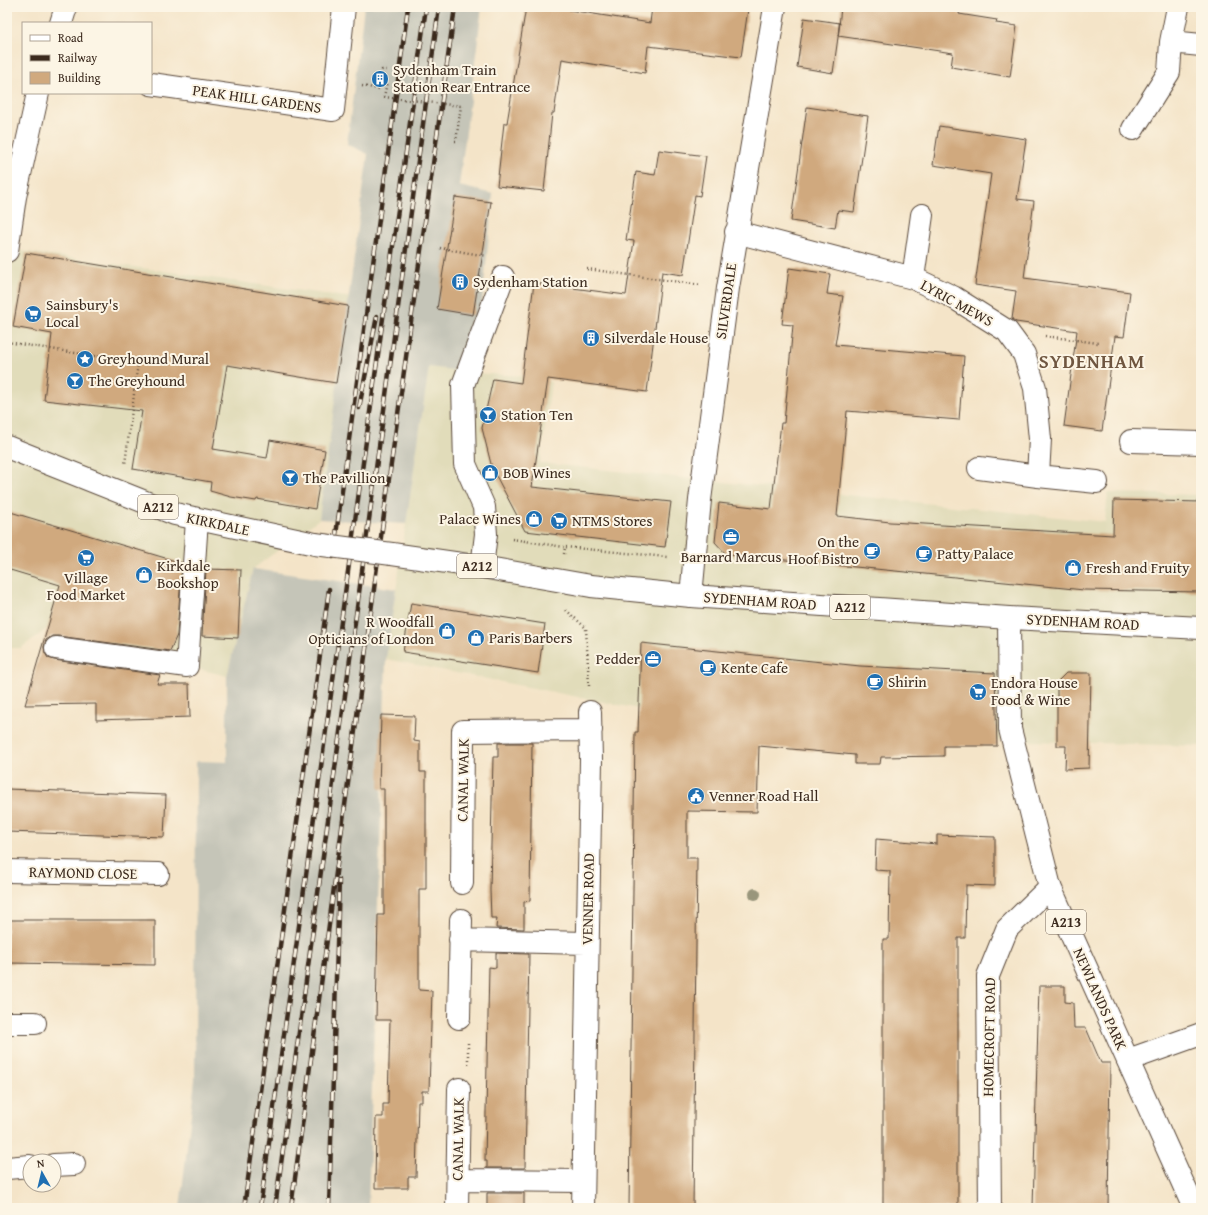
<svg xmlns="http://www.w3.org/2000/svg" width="1208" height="1215" viewBox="0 0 1208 1215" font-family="'Gentium Book Plus',serif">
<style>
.built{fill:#e1dcba}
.industrial{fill:#c5c5b8}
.building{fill:#d0a97e}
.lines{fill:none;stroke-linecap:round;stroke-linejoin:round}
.minor-casing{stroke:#574638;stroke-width:24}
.major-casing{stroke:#574638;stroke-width:24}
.path{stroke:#574638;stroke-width:2.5;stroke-dasharray:1 3;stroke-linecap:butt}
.minor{stroke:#fff;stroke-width:22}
.major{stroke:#fff;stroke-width:22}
.rail-casing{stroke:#3b2a1e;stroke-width:4.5}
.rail{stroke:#fcf5e5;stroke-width:3;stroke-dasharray:9;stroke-linecap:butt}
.major-bridge-casing{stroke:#574638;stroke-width:24;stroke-linecap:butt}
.path-bridge{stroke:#574638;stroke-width:2.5;stroke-dasharray:1 3;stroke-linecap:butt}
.major-bridge{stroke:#fff;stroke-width:22}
.tree{fill:#99967c}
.labels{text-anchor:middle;stroke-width:4;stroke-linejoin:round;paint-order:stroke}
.shield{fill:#fcf5e5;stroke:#75675a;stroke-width:1}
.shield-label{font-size:14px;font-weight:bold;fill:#3b2a1e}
.poi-label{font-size:15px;fill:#3b2a1e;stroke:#fcf5e5;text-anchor:start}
.street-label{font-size:15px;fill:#3b2a1e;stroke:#fcf5e5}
.district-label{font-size:19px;font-weight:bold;letter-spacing:1px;fill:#6f5640;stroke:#fcf5e5}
</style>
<rect width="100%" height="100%" fill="#fcf5e5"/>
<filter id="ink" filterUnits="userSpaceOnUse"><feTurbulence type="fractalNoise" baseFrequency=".025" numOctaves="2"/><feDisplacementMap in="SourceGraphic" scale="8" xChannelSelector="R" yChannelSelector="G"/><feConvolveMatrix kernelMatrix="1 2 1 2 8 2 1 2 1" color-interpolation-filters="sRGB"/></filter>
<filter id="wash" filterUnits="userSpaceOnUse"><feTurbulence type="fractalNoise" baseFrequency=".012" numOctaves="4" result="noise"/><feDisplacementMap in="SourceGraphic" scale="16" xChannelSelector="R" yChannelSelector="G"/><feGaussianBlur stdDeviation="0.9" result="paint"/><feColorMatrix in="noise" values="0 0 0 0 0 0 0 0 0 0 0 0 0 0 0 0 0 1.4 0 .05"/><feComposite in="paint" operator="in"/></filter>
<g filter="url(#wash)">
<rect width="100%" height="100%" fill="#f4e4c8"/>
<path class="built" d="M7,249L353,298L319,519L253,569L227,676L104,645L48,628L21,648H7Z
M429,367L475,373L522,376L551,382L540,463L1105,522L1108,493L1201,495V746L761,733L386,659Z"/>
<path class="industrial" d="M364,7H482L459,186L493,194L475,373L429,367L406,524L319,519L368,154L347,144Z
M253,569L396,589L386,659L368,1208H180L195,1080L196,761L227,762V676Z"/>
<g id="blocks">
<path class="building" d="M526,7H570L569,10L650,23L652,7H731L748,9L741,57L648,46L645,73L562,59L554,113H552L544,191L497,186L504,123H507Z
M841,7H960L959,14L997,20L996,23L1017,26L1010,77L951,67L953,53L838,36Z
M804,18L840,23L833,73L797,67Z
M807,107L868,116L854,212L838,210L835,228L791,221Z
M939,126L1026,139L1017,199L1034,201L1024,278L1130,292L1124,337L1115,336L1102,431L1064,426L1077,331L1016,322L1012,319L1016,291L975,285L991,174L933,165Z
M659,150L706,156L700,196L695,195L683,275L662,272L647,392L548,379L532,487L671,502L665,547L525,531L492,468L482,428L493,379L521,383L534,283L626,295L634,241L626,240L636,172L655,175Z
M455,197L491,202L473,315L437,309Z
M26,253L348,306L336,383L227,365L213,449L267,458L270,440L325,450L315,509L257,499L256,501L231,497L210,491L211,482L133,469L142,411L44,400L52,334L13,327Z
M789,268L830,274L827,294L843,296L835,345L964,356L959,420L847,411L837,516L890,522L1113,535L1114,500L1201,502V592L1084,590L726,554L715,542L719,503L771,509L781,423H784L793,325L782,324Z
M7,511L182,563L177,635L170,651L58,636H52L46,640L44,647L45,653L48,658L54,660L160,675L157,684H189L190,717L96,720V704L25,705L60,585L7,569Z
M206,569L241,570L238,638L202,636Z
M411,603L545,624L538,673L403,652Z
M641,643L860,666L995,673L997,746H944V756L881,757L880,764H855V755L759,746L757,812L687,811V858H697L693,1208H629L635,732H638Z
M1066,673H1091L1089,768L1065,769L1066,746H1057V682Z
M381,715L415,716L414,741L420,742V772H426V889H419V990L432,991L429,1091H422V1102H418L416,1177H408V1188H375L376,1117H383V1104H388L390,1020H376L378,915H384V789H379Z
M498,743H532L530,901L524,902V929L496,928L497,918H491L490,890L493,757H498Z
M7,789L166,795L164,837L7,832Z
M937,835L995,837V886L966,885L965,938H958V1208H883V939H889L890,871L875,870L876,839L937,844Z
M7,920H155V965L7,963Z
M496,953L529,954L525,1168H487V1161H485L489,967L496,968Z
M1039,986H1065V1002L1073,1003L1074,1028H1086L1101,1063H1110L1108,1208H1033Z
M487,1193H524V1208H487Z"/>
</g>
</g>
<g filter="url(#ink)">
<use href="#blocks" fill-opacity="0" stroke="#574638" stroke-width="1"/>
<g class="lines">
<g class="minor-casing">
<path id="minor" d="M1178,7L1171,42L1201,45
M61,23L66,7
M151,84L333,110L344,7
M1133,129L1169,72L1171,42
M736,232L913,278L953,297L1007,331L1024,354L1035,388L1040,439L1038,476L1097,482
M7,251L15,197L38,93
M913,278L922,215
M1131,441L1201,443
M979,468L1038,476
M482,567L486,534L484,507L465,464L463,385L503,277
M691,596L700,500L728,288L775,7
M56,648L187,666L197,520
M7,871L158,874
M462,883L463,731L591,730
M460,940L586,943
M459,1018L461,920
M7,1023H35
M1128,1060L1201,1034
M54,1165L74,1164
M7,1168L30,1166
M458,1180L583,1181
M457,1208L459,1089
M583,1208L591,760L590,712
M990,1208L988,976L1007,929L1050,887"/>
</g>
<g class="major-casing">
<path id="major" d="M7,447L175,514L315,544
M392,554L482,567L591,586L691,596L1009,618L1201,628
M1009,618L1010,729L1050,887L1194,1208"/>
</g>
<path class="path" d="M362,86L379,89L382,70H389
M384,97L387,82
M455,141H456L461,106
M440,248L487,256
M587,269L701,285
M1045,336L1098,343
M7,342L138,363L125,464
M512,539L564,547
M564,554L565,547L667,557
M566,610L586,628L589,686
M468,1064V1043"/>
<use href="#minor" class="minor"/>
<use href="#major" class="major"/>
<g class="rail-casing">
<path id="rail" d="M359,408L377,316
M333,557L408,7
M244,1208L329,589
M260,1208L426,7
M275,1208L439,7
M291,1208L385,507L455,7
M329,1208L339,880"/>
</g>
<use href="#rail" class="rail"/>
<g class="major-bridge-casing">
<path id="major-bridge" d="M315,544L392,554"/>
</g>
<path class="path-bridge" d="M384,97L461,106"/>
<use href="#major-bridge" class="major-bridge"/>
</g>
<circle class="tree" cx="755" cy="894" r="6"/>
</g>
<defs>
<g id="building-disc" transform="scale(0.9)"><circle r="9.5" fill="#1f6fb2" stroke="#fcf5e5"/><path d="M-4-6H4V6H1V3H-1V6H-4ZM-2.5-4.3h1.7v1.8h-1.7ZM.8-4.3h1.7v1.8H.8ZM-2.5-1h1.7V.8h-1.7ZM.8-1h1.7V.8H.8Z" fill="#fff"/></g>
<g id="supermarket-disc" transform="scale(0.9)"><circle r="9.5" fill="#1f6fb2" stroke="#fcf5e5"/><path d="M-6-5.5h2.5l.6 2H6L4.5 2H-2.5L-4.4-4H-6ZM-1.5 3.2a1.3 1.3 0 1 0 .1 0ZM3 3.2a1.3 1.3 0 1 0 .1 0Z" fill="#fff"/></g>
<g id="sight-disc" transform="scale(0.9)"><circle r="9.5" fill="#1f6fb2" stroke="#fcf5e5"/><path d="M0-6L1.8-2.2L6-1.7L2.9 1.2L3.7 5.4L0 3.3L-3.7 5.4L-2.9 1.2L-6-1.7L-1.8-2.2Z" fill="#fff"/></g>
<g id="bar-disc" transform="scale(0.9)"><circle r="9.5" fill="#1f6fb2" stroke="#fcf5e5"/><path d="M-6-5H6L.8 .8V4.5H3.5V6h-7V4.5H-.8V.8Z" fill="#fff"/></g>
<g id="shop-disc" transform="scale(0.9)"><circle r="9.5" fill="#1f6fb2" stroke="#fcf5e5"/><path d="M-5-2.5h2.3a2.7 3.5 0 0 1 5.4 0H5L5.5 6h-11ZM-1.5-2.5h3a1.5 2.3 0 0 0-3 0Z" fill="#fff"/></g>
<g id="office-disc" transform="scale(0.9)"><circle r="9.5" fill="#1f6fb2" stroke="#fcf5e5"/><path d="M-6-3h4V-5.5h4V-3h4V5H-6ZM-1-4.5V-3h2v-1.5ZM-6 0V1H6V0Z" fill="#fff"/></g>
<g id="cafe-disc" transform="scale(0.9)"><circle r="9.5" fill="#1f6fb2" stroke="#fcf5e5"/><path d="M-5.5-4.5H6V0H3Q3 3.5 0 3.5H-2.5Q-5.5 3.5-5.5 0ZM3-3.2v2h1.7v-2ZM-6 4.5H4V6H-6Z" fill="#fff"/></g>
<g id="civic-disc" transform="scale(0.9)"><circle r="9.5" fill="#1f6fb2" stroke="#fcf5e5"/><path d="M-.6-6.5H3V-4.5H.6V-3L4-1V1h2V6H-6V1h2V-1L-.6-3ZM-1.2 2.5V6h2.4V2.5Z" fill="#fff"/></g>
</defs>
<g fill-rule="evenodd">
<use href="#building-disc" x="380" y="79"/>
<use href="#building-disc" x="460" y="282"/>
<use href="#supermarket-disc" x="33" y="314"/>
<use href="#building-disc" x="591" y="338"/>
<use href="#sight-disc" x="85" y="359"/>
<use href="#bar-disc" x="75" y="381"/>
<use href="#bar-disc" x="488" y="415"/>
<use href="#shop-disc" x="490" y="473"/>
<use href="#bar-disc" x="290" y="478"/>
<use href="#shop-disc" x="534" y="519"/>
<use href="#supermarket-disc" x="559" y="521"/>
<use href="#office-disc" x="731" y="537"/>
<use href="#cafe-disc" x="872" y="551"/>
<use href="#cafe-disc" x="924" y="554"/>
<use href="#supermarket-disc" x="86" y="558"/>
<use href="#shop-disc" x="1073" y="568"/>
<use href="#shop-disc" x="144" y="575"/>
<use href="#shop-disc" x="447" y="631"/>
<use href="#shop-disc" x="476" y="638"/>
<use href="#office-disc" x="653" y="659"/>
<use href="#cafe-disc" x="708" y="668"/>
<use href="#cafe-disc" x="875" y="682"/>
<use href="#supermarket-disc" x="978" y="692"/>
<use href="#civic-disc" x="696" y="796"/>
</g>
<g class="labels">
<g class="shield">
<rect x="138" y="495" width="40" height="24" rx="3"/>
<rect x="457" y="554" width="40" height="24" rx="3"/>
<rect x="830" y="595" width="40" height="24" rx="3"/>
<rect x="1046" y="910" width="40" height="24" rx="3"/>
</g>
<g class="shield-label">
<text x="158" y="512">A212</text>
<text x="477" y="571">A212</text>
<text x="850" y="612">A212</text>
<text x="1066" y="927">A213</text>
</g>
<g class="poi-label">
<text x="393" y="75">Sydenham Train<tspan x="393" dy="17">Station Rear Entrance</tspan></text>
<text x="473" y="287">Sydenham Station</text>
<text x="46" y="310">Sainsbury's<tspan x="46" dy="17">Local</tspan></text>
<text x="604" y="343">Silverdale House</text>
<text x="98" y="364">Greyhound Mural</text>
<text x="88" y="386">The Greyhound</text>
<text x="501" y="420">Station Ten</text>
<text x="503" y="478">BOB Wines</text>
<text x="303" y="483">The Pavillion</text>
<text x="521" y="524" text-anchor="end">Palace Wines</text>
<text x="572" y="526">NTMS Stores</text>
<text x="859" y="547" text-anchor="end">On the<tspan x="859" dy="17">Hoof Bistro</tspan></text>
<text x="937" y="559">Patty Palace</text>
<text x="731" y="562" text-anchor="middle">Barnard Marcus</text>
<text x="157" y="571">Kirkdale<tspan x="157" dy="17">Bookshop</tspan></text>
<text x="1086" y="573">Fresh and Fruity</text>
<text x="86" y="583" text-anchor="middle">Village<tspan x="86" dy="17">Food Market</tspan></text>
<text x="434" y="627" text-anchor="end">R Woodfall<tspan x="434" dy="17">Opticians of London</tspan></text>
<text x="489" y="643">Paris Barbers</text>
<text x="640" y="664" text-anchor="end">Pedder</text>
<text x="721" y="673">Kente Cafe</text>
<text x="888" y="687">Shirin</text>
<text x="991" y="688">Endora House<tspan x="991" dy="17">Food &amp; Wine</tspan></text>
<text x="709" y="801">Venner Road Hall</text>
</g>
<g class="street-label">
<text transform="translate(257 99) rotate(8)" y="5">PEAK HILL GARDENS</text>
<text transform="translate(726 301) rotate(-82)" y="5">SILVERDALE</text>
<text transform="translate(957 303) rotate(29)" y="5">LYRIC MEWS</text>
<text transform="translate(218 524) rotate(12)" y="5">KIRKDALE</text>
<text transform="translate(760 601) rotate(4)" y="5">SYDENHAM ROAD</text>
<text transform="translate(1083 622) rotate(3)" y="5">SYDENHAM ROAD</text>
<text transform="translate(463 780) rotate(-89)" y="5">CANAL WALK</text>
<text transform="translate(83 873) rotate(1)" y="5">RAYMOND CLOSE</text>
<text transform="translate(588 899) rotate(-89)" y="5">VENNER ROAD</text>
<text transform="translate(1100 999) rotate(66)" y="5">NEWLANDS PARK</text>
<text transform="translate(989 1037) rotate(-89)" y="5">HOMECROFT ROAD</text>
<text transform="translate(458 1139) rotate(-89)" y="5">CANAL WALK</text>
</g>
<g class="district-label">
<text x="1092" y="368">SYDENHAM</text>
</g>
</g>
<rect width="1208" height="1215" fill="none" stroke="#fcf5e5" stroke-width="24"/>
<rect x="22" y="22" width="130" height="72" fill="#fcf5e5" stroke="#afa495"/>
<rect x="30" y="35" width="20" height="6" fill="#ffffff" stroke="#afa495"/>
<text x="58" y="42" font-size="12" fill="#3b2a1e">Road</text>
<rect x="30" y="55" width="20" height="6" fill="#3b2a1e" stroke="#afa495"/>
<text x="58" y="62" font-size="12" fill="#3b2a1e">Railway</text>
<rect x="30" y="72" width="20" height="12" fill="#d0a97e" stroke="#afa495"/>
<text x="58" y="82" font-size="12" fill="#3b2a1e">Building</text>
<g transform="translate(42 1173) rotate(352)"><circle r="19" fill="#fcf5e5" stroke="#afa495"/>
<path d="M0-3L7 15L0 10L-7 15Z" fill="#1f6fb2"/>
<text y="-6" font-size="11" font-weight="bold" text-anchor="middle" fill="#3b2a1e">N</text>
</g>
</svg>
